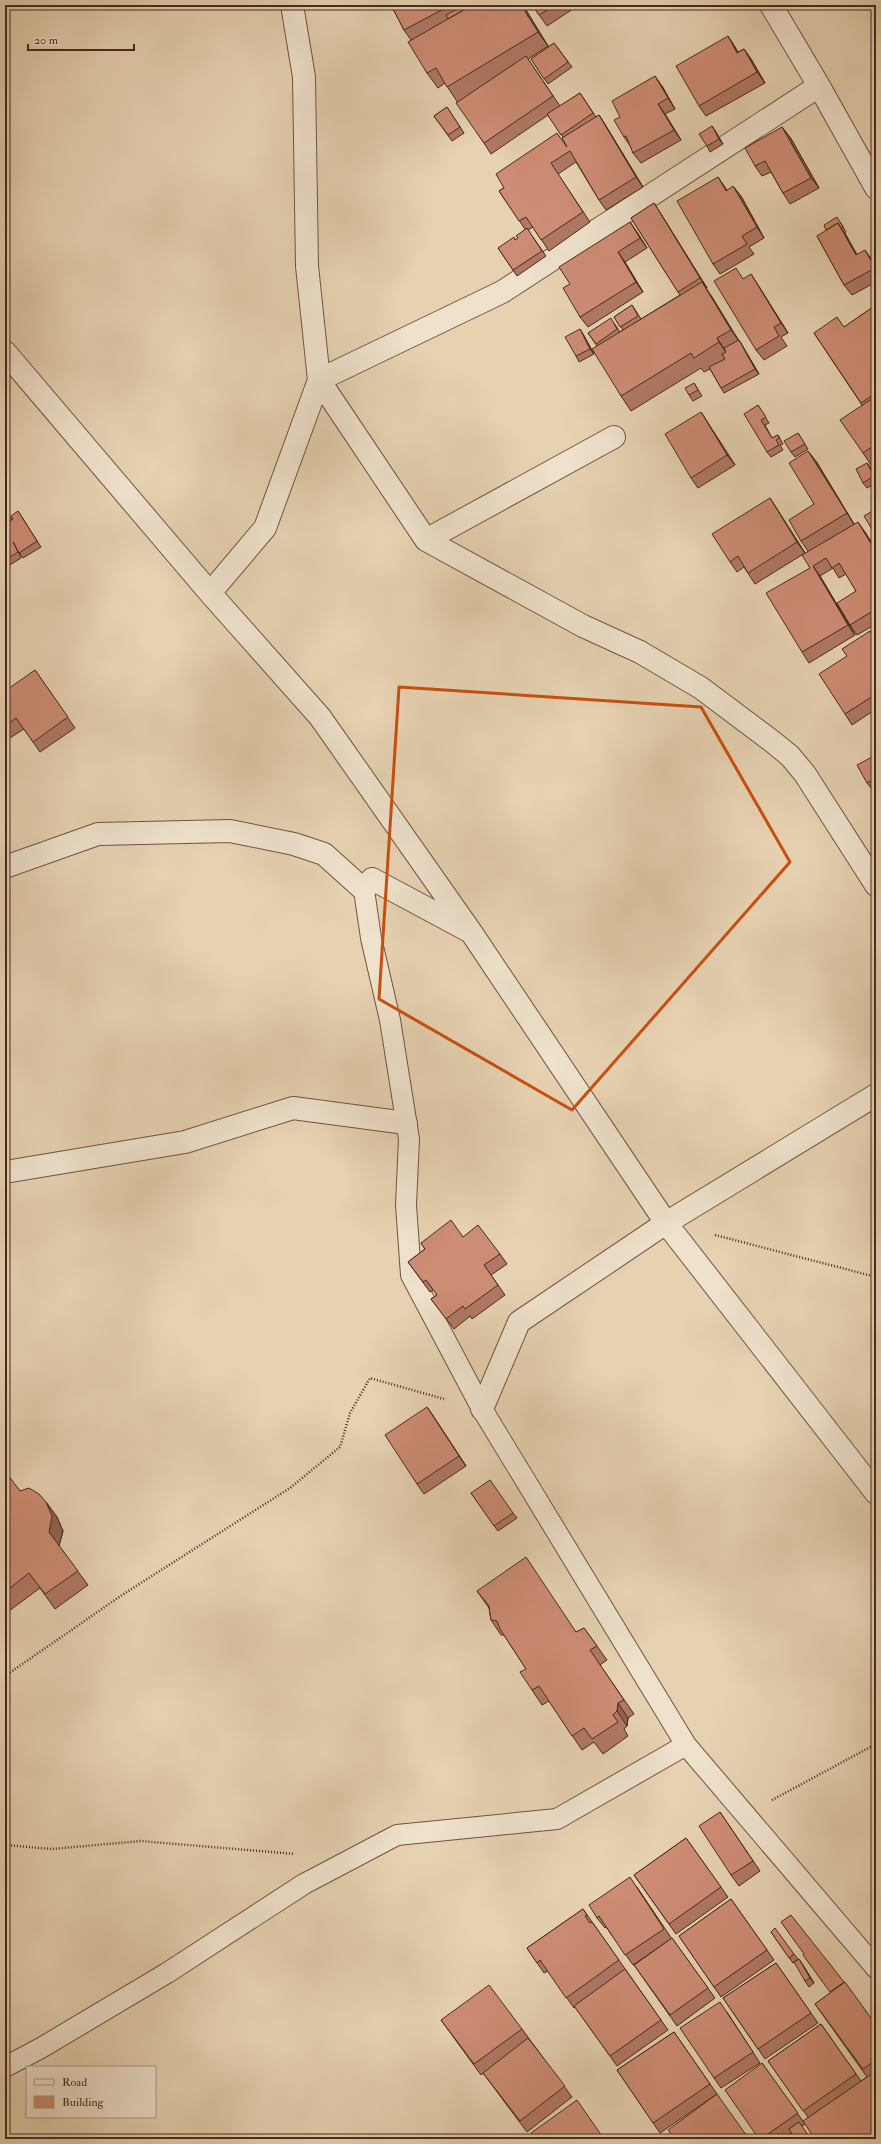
<svg xmlns="http://www.w3.org/2000/svg" width="881" height="2144" viewBox="0 0 881 2144" font-family="'IM FELL Double Pica',serif">
<style>
.lines{fill:none;stroke-linecap:round;stroke-linejoin:round}
.lane-casing{stroke:#705340;stroke-width:22}
.street-casing{stroke:#705340;stroke-width:24}
.path{stroke:#49291b;stroke-width:2.5;stroke-dasharray:1 2;stroke-linecap:butt}
.lane{stroke:#efe1cc;stroke-width:20}
.street{stroke:#efe1cc;stroke-width:22}
.wall{fill:#b07864;stroke:#49291b}
.shaded-wall{fill:#906251;stroke:#49291b}
.building{fill:#cd8c74;stroke:#49291b}
.marked{fill:none;stroke:#c84f0f;stroke-width:3;stroke-linejoin:round}
</style>
<rect width="100%" height="100%" fill="#e6d1b1"/>
<filter id="stains"><feTurbulence type="fractalNoise" baseFrequency=".005" numOctaves="4"/><feColorMatrix values="0 0 0 0 .2 0 0 0 0 .09 0 0 0 0 .02 0 0 0 .5 -.17"/></filter>
<radialGradient id="worn" r=".72"><stop offset=".6" stop-color="#630" stop-opacity="0"/><stop offset="1" stop-color="#630" stop-opacity=".3"/></radialGradient>
<g class="lines">
<g class="lane-casing">
<path id="lane" d="M364,890L371,938L390,1020L409,1139L406,1205L411,1275L482,1409L686,1745L876,1968
M5,2067L41,2048L167,1973L304,1884L397,1835L557,1819L686,1745"/>
</g>
<g class="street-casing">
<path id="street" d="M771,5L819,86L876,188
M5,352L210,593L320,717L471,932L666,1223L876,1493
M614,437L426,540L319,380L502,292L819,86
M426,540L583,626L640,652L701,688L773,742L790,756L805,774L876,885
M210,593L265,528L319,380L307,266L304,77L292,5
M5,867L98,834L230,831L294,844L324,854L364,890L372,879L469,931
M5,1172L185,1142L293,1108L406,1123
M482,1409L519,1322L666,1223L876,1095"/>
</g>
<path class="path" d="M715,1235L876,1277
M5,1676L122,1595L290,1488L340,1447L350,1413L370,1378L444,1399
M772,1800L876,1744
M5,1845L52,1849L141,1841L295,1854"/>
<use href="#lane" class="lane"/>
<use href="#street" class="street"/>
</g>
<path class="wall" d="M391,5H523L548,46L528,59L560,106L580,93L596,117L599,115L606,126L643,187L606,210L599,200L576,162L558,174L590,222L549,251L533,227L528,230L546,256L517,276L498,248L516,240L525,229L499,191L567,147L563,137L548,115L491,154L445,83L438,88L427,73L411,40L404,30Z
M532,5H579L547,26Z
M845,5H851L847,8Z
M728,36L738,52L744,49L751,59L765,83L706,116L699,106Z
M554,43L572,67L548,84L531,59Z
M662,86L675,109L665,114L681,140L641,163L633,153L631,147L624,137L620,117Z
M447,107L464,133L452,141L434,116Z
M712,126L723,144L710,152L707,146Z
M790,137L819,188L790,204L783,193L771,172L762,176L755,166Z
M718,177L727,190L741,196L764,238L749,247L754,254L720,274L713,264Z
M654,203L661,214L707,288L706,289L712,297L738,340L742,345L759,374L724,393L721,388L710,369L704,372L701,368L631,411L621,396L597,346L588,333L614,323L620,332L623,330L614,317L632,305L641,319L680,295L631,218Z
M841,223L846,232L845,233L857,255L872,260L876,266V282L852,295L844,285L817,236Z
M637,232L647,248L625,262L643,292L588,327L580,317L570,284Z
M744,279L758,285L788,333L781,337L787,346L764,360L756,350Z
M876,305V466L873,468L863,453L862,405L814,333L844,327Z
M583,334L594,354L579,362L576,356Z
M694,383L702,396L693,401L689,395Z
M758,405L769,423L765,425L772,438L778,435L783,444L780,445L783,450L771,457L767,452Z
M701,412L708,423L735,465L698,488L691,478Z
M798,433L808,449L795,457L791,452Z
M816,461L854,524L865,532L876,550V624L857,635L850,625L856,591L846,574L839,578L833,568L820,576L855,635L809,663L802,652L810,568L808,551L801,541L814,504Z
M871,468L876,478V483L867,488L863,483Z
M770,498L805,553L755,584L744,567L737,572L730,562Z
M5,509L12,520L13,519L18,511L41,547L23,558L18,551L21,558L5,568Z
M875,637H876V709L852,725L845,714L847,656Z
M35,670L75,728L40,752L24,729L5,741V703Z
M876,755V785L871,788L867,783Z
M463,1237L500,1254L507,1264L491,1275L505,1295L472,1319L470,1316L454,1329L431,1299L437,1295L434,1290L430,1292L408,1262L425,1249L421,1243Z
M427,1407L466,1466L424,1494L417,1484Z
M20,1491L46,1502L57,1517L63,1531L59,1546L88,1585L55,1609L40,1588L5,1614V1552L10,1548Z
M471,1493L513,1513L517,1518L498,1531Z
M477,1591L577,1632L584,1628L607,1660L600,1665L634,1714L628,1718L627,1726L624,1729L628,1736L603,1754L594,1742L582,1750L549,1701L542,1705L532,1690L526,1669L504,1635H501L491,1620L489,1608Z
M720,1812L760,1871L739,1886L731,1875Z
M686,1838L728,1897L676,1934L634,1875Z
M637,1887L672,1939V1938L715,1998L677,2026L634,1965L668,1941L633,1965L606,1927L605,1928L597,1918Z
M731,1899L774,1960L721,1997L679,1936Z
M583,1909L668,2030L617,2066L575,2007L574,2008L548,1971L544,1973L527,1948Z
M771,1932L794,1954L798,1959L793,1963Z
M776,1963L818,2023L765,2059L723,1998Z
M803,1965L814,1983L809,1987L805,1981Z
M830,1993L876,2025V2139H815L808,2117L768,2061L821,2024L861,2081L867,2077L815,2004Z
M727,2012L760,2063L721,2088L714,2078Z
M441,2020L522,2029L572,2097L527,2132L483,2073L481,2075Z
M674,2032L717,2094L660,2133L617,2070Z
M762,2063L805,2124L787,2136L789,2139H759Z"/>
<path class="shaded-wall" d="M521,5H523L548,46L538,32Z
M728,36L735,47L744,63L737,53Z
M744,49L751,59L765,83L757,72Z
M655,76L662,86L675,109L668,98Z
M658,104L665,114L681,140L674,130Z
M599,115L606,126L643,187L636,177Z
M712,126L716,132L723,144L719,139Z
M782,127L790,137L819,188L811,178Z
M733,186L741,196L764,238L757,227Z
M654,203L661,214L707,288L700,278Z
M630,222L637,232L647,248L640,238Z
M838,223L845,234L863,265L856,255Z
M865,250L872,260L876,266V269Z
M618,252L625,262L643,292L636,282Z
M751,274L758,285L788,333L781,323Z
M702,282L712,297L741,344L731,330Z
M580,329L583,334L594,354L590,349Z
M717,338L727,353L729,357L719,342Z
M739,340L742,345L759,374L755,369Z
M701,412L708,423L735,465L727,455Z
M808,451L816,461L854,524L847,513Z
M867,463L871,468L876,479L874,476Z
M770,498L805,553L797,542Z
M858,522L865,532L876,550V552Z
M813,566L820,576L855,635L848,625Z
M427,1407L434,1417L466,1466L459,1456Z
M46,1502L57,1517L63,1531L59,1546L49,1532Z
M618,1703L628,1718L627,1726L617,1711Z
M799,1959L803,1965L814,1983L810,1978Z"/>
<path class="building" d="M391,5H451L404,30Z
M465,5H468L469,7L448,19L446,15Z
M472,5H521L538,32L447,87L436,68L427,73L408,42Z
M532,5H556L539,15Z
M728,36L737,53L744,49L757,72L699,106L676,66Z
M554,43L568,62L544,79L531,59Z
M526,56L553,96L484,143L456,103Z
M655,76L668,98L658,104L674,130L633,153L626,136L624,137L614,120L620,117L612,101Z
M580,93L593,113L561,135L547,114Z
M447,107L460,127L448,135L434,116Z
M599,115L636,177L599,200L570,151L551,163L583,212L541,240L526,217L519,221L499,191L504,188L496,174L557,133L567,147L562,138Z
M712,126L719,139L707,146L699,134Z
M782,127L811,178L783,193L765,161L755,166L745,148Z
M718,177L726,191L733,186L757,227L742,236L747,244L713,264L677,201Z
M654,203L700,278L678,292L631,218Z
M837,217L843,227L841,228L838,223L826,230L824,225Z
M630,222L640,238L618,252L636,282L580,317L563,288L570,284L559,267Z
M838,223L856,255L865,250L875,268L844,285L817,236Z
M527,228L542,251L513,270L498,248L514,237L515,240L518,238L516,236Z
M736,268L743,279L751,274L781,323L774,327L779,336L756,350L714,281Z
M702,282L731,330L717,338L719,342L694,358L691,353L621,396L592,349Z
M632,305L638,316L620,327L614,317Z
M876,305V393L861,403L814,333L837,317L844,327Z
M611,318L617,329L596,344L588,333Z
M580,329L590,349L576,356L565,337Z
M739,340L755,369L721,388L709,367L725,359L722,354L726,352L724,348Z
M694,383L698,390L689,395L685,388Z
M876,396V444L863,453L840,420Z
M758,405L766,417L761,420L772,438L778,435L779,438L776,440L779,445L767,452L744,414Z
M701,412L727,455L691,478L665,434Z
M798,433L805,444L791,452L784,441Z
M808,451L847,513L801,541L789,520L814,504L789,463Z
M867,463L874,476L863,483L856,469Z
M770,498L797,542L748,573L738,556L730,562L712,534Z
M876,509V536L864,516Z
M18,511L37,541L19,553L13,542L18,552L5,560V524L13,519L11,516Z
M858,522L876,552V609L850,625L837,603L856,591L839,563L832,568L826,558L813,566L848,625L802,652L766,593L810,568L802,555Z
M870,631L874,638L876,637V694L845,714L819,674L847,656L842,649Z
M35,670L68,717L33,742L16,718L5,726V703L6,702L5,701V691Z
M876,755V778L867,783L857,765Z
M451,1220L463,1237L478,1225L500,1254L484,1265L498,1285L465,1309L463,1306L446,1319L431,1299L437,1295L426,1280L423,1282L408,1262L425,1249L421,1243Z
M427,1407L459,1456L417,1484L385,1435Z
M5,1471L20,1491L29,1488L39,1494L46,1502L52,1516L49,1532L78,1571L45,1594L29,1573L5,1592V1552L10,1548L5,1541Z
M490,1480L513,1513L494,1526L471,1493Z
M526,1557L576,1632L584,1628L597,1646L590,1650L624,1700L618,1703L617,1711L613,1715L618,1722L592,1739L584,1728L572,1736L539,1686L532,1690L520,1672L526,1669L500,1629L497,1621L491,1620L489,1606L477,1591Z
M720,1812L753,1861L731,1875L699,1826Z
M686,1838L721,1887L669,1924L634,1875Z
M630,1877L664,1929L625,1955L599,1916L597,1918L589,1905Z
M731,1899L767,1950L714,1987L679,1936Z
M583,1909L587,1915L585,1916L590,1923L592,1922L619,1960L566,1998L540,1960L537,1963L527,1948Z
M791,1915L844,1982L830,1992L803,1955L804,1954L781,1922Z
M775,1928L794,1954L789,1958L771,1932Z
M672,1938L708,1988L670,2015L634,1965Z
M799,1959L810,1978L805,1981L794,1962Z
M776,1963L811,2013L758,2049L723,1998Z
M625,1969L661,2020L610,2056L574,2006Z
M845,1982L876,2025V2060L863,2069L815,2004Z
M489,1985L522,2029L474,2064L441,2020Z
M720,2002L753,2052L714,2078L680,2028Z
M821,2024L856,2074L803,2111L768,2061Z
M674,2032L710,2084L653,2123L617,2070Z
M528,2038L565,2086L520,2121L483,2073Z
M762,2063L798,2113L761,2139H759L725,2090Z
M876,2071V2135L869,2139H815L803,2121Z
M717,2094L749,2139H675L668,2130Z
M577,2100L604,2139H535L531,2133Z
M799,2122L811,2139H795L789,2129Z
M786,2134L789,2139H778Z"/>
<path class="marked" d="M399,687L701,707L790,862L572,1110L379,999Z"/>
<rect width="881" height="2144" fill="none" stroke="#e6d1b1" stroke-width="20"/>
<rect x="6" y="6" width="869" height="2132" fill="none" stroke="#49291b" stroke-width="2"/>
<rect x="10" y="10" width="861" height="2124" fill="none" stroke="#49291b"/>
<rect x="26" y="2066" width="130" height="52" fill="#efe1cc" stroke="#ad9785"/>
<rect x="34" y="2079" width="20" height="6" fill="#efe1cc" stroke="#ad9785"/>
<text x="62" y="2086" font-size="12" fill="#49291b">Road</text>
<rect x="34" y="2096" width="20" height="12" fill="#cd8c74" stroke="#ad9785"/>
<text x="62" y="2106" font-size="12" fill="#49291b">Building</text>
<path d="M28 44v6h106v-6" fill="none" stroke="#49291b" stroke-width="2"/>
<text x="34" y="44" font-size="12" fill="#49291b" stroke="#efe1cc" stroke-width="3" paint-order="stroke">20 m</text>
<rect width="100%" height="100%" filter="url(#stains)"/>
<rect width="100%" height="100%" fill="url(#worn)"/>
</svg>
